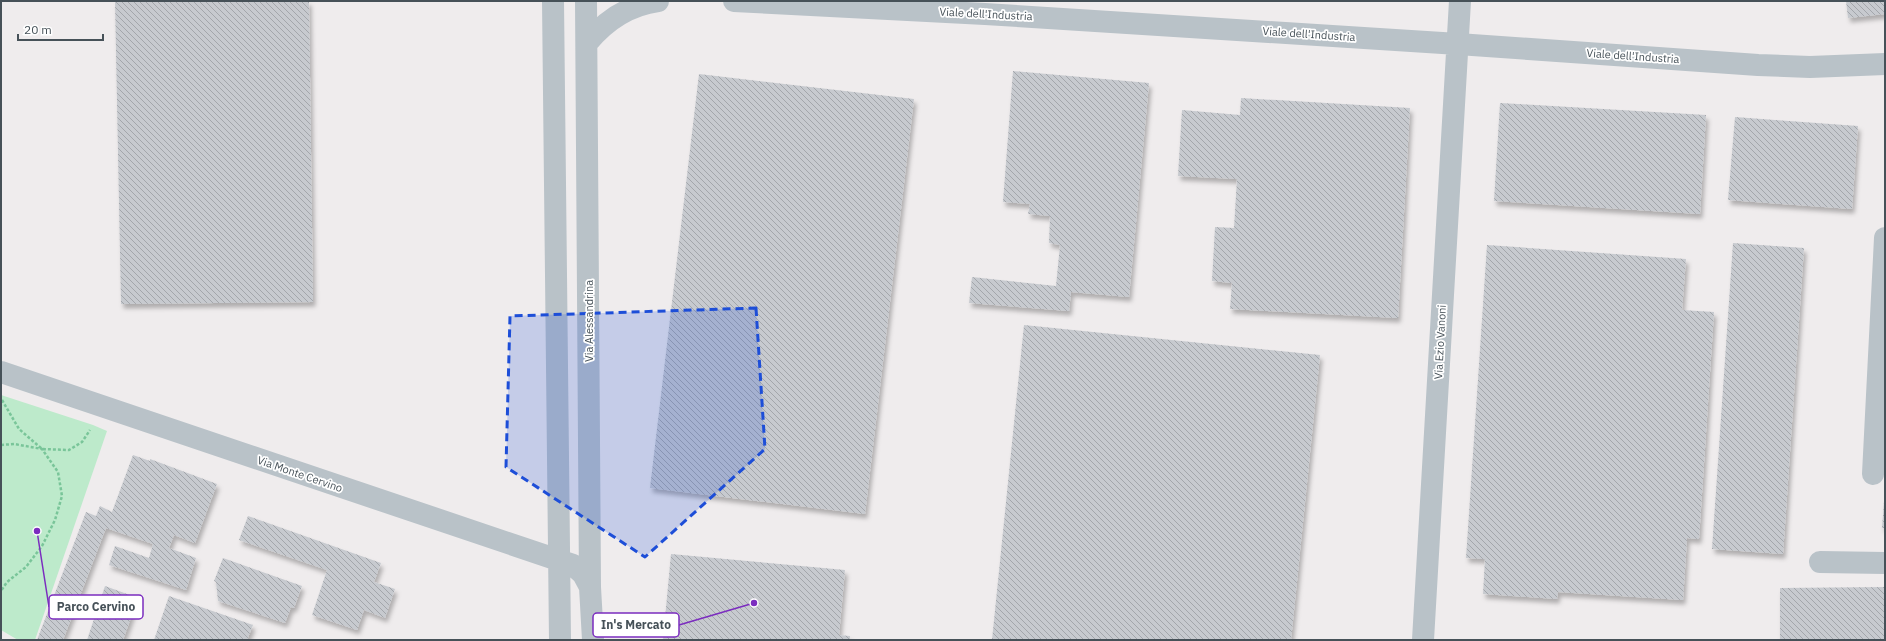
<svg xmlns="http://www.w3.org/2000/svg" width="1886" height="641" viewBox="0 0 1886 641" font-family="'IBM Plex Sans',sans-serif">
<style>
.green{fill:#bdeacb}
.building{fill:url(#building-back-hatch);filter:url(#shadow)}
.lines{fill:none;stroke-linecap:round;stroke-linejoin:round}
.path{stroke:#79c599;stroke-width:2.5;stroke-dasharray:3 2;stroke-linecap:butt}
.minor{stroke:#b9c2c8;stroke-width:22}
.marked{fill:#1d4ed8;fill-opacity:0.2;stroke:#1d4ed8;stroke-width:3;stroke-dasharray:8 5;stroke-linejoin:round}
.labels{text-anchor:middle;stroke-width:3.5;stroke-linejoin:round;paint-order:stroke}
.street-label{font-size:11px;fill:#465158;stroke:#fff}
.leader{fill:none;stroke:#7b2cbf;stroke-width:1.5}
.callout-dot{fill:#7b2cbf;stroke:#fff;stroke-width:1.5}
.callout{fill:#fff;stroke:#7b2cbf;stroke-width:1.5}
.callout-label{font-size:12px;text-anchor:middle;font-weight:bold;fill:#465158}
</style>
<defs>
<pattern id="building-back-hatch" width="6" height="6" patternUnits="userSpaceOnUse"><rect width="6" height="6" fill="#c7cacf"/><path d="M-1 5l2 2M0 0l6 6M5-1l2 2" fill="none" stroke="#a3a6ab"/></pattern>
<filter id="shadow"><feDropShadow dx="2.5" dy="4.5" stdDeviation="2" flood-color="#0004"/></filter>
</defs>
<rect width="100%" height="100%" fill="#efeced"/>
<path class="green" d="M1,395L93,425L107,431L35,640H18L1,630Z"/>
<path class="building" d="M115,1H309L313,302L121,304Z
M1846,1H1885V14L1848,18Z
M1013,71L1149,83L1129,297L1071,292L1069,311L969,303L972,277L1056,286L1060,245L1049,243L1050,216L1028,214L1030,204L1003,202Z
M699,74L914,99L865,514L650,488Z
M1241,98L1410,108L1398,318L1230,309L1232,283L1212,281L1215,227L1234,228L1237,179L1178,176L1182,110L1240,115Z
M1500,103L1706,115L1700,214L1494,201Z
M1735,117L1858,126L1852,209L1728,200Z
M1733,243L1804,248L1783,554L1712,549Z
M1487,245L1686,259L1682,310L1714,312L1699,539L1687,538L1683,600L1558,592L1557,599L1483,594L1485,559L1466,558Z
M1024,325L1320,355L1291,640H992Z
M133,455L150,461V459L217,484L195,543L174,535L169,548L196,558L186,590L109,565L115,546L149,558L153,544L106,528L63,640H37L86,512L96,516L100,506L112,512Z
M1884,501H1885V528H1882Z
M248,516L381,563L374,582L395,589L385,618L364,610L357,630L312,615L327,570L239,540Z
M671,554L845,570L839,635L850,636V640H663Z
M223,558L302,586L294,608L291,607L285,623L218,601L216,582L214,581Z
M105,586L138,598L123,640H87Z
M1885,587V640H1780V588Z
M169,596L253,625L247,640H154Z"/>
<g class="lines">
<path class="path" d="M2,400L19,429L42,449L69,450L82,442L90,430
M1,445L14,444L42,449L58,472L62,496L55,520L42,546L26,567L7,582L1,591"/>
<path class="minor" d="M553,1L560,640
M586,1L590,587L593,640
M734,1L985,14L1458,44L1758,65L1810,67L1885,64
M587,43C605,21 629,5 658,1
M1,372L573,565L583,574L590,587
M1873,474L1885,238
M1820,562L1885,563
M1423,640L1460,1"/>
</g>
<path class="marked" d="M756,308L765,449L645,557L506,467L510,316Z"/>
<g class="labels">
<g class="street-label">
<text transform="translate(986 14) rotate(3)" y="4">Viale dell'Industria</text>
<text transform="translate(1309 34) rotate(4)" y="4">Viale dell'Industria</text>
<text transform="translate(1633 56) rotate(4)" y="4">Viale dell'Industria</text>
<text transform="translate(589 321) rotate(-90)" y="4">Via Alessandrina</text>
<text transform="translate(1440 342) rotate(-87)" y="4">Via Ezio Vanoni</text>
<text transform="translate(300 474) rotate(19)" y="4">Via Monte Cervino</text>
</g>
</g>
<path class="leader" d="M37 531L49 607M754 603L679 625"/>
<g class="callout-dot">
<circle cx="37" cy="531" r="4"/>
<circle cx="754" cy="603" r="4"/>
</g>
<g class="callout">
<rect x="49" y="595" width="94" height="24" rx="4"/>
<rect x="593" y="613" width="86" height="24" rx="4"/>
</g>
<g class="callout-label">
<text x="96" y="611">Parco Cervino</text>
<text x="636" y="629">In's Mercato</text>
</g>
<rect width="1886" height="641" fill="none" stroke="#465158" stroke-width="4"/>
<path d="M18 34v6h85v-6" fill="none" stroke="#465158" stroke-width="2"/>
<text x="24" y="34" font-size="12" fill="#465158" stroke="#ffffff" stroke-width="3" paint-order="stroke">20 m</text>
</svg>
